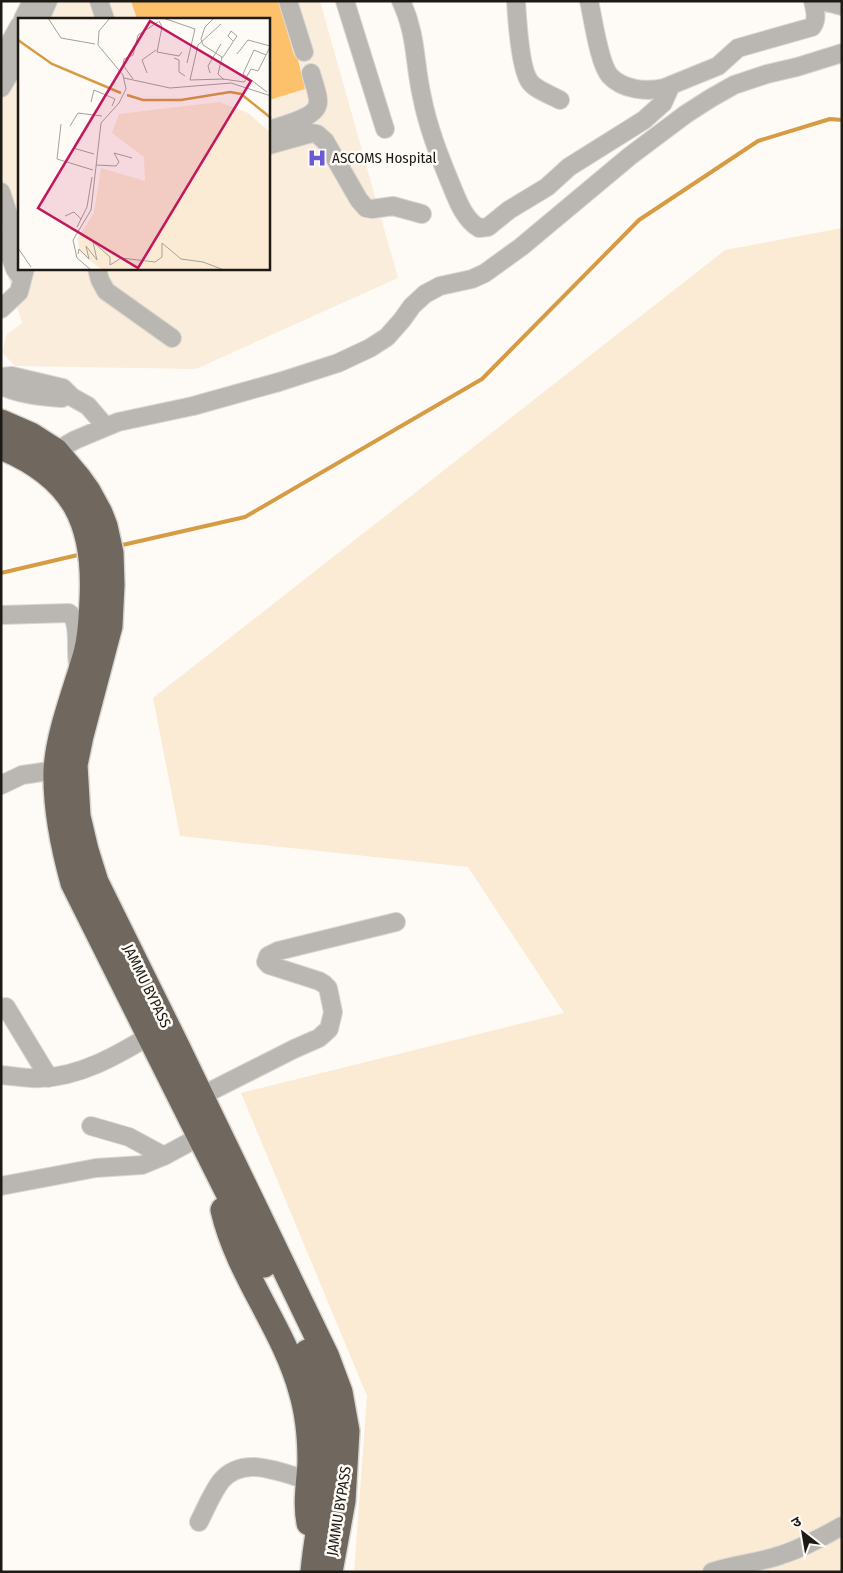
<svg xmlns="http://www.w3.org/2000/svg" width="843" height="1573" viewBox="0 0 843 1573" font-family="'Fira Sans Condensed','Noto Sans Devanagari',sans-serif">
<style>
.built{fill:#fbeddb}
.green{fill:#fbead4}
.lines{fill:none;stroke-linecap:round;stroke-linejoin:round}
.stream{stroke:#d69b43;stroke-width:4}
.building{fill:#fec16b}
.minor-casing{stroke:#dad7d2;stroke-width:20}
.highway-casing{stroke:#dad7d2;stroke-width:28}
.minor{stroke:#bab6b1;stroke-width:18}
.highway{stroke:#70685e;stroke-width:25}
.labels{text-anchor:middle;stroke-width:5;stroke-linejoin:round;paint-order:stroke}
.poi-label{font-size:15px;fill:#1d1a16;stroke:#fefbf6;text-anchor:start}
.street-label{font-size:15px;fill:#1d1a16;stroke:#fefbf6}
.inset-river{fill:none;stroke:#d69b43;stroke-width:2.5}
.inset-road{fill:none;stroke:#a4a19c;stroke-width:1}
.view{fill:#c2185b;fill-opacity:0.15;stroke:#c2185b;stroke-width:2.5}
.inset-edge{fill:none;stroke:#1d1a16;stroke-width:2.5}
</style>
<rect width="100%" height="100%" fill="#fefbf6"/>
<path class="built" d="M34,1H320L398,278L196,369L15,366L2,352L7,334L22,323L1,254V62L19,30V269H269V19H25Z"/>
<path class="green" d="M842,228V1572H354L367,1396L241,1093L564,1013L468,867L180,836L153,698L725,250Z"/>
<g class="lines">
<path class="stream" d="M118,546L245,517L482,379L639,220L758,141L830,119L842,120
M1,573L82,554"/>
</g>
<path class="building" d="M131,1H278L294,55L298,60L305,89L269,100V19H137Z"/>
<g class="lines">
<g class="minor-casing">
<path id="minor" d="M99,1L105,19
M288,1L304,52
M345,1L385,129
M401,1C417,35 414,62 422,97C428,128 440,158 452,187C458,202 465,220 479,228L488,227L509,210L547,187L569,167L644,120L663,103L671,85
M516,1C517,18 520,70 530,82C536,90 551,95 560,100
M589,1C593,18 599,64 610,76C623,90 647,92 664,88L718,66L738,48L812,27C818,19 815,10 813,1
M823,1L842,6
M23,19L32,1
M40,19L48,1
M1,59L19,26
M1,88L19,58
M269,130C282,125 319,118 318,101C318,92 313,82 311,73
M269,145L312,133L317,134L325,141L359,200L366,208L372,209L393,206L422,214
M1,192L19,247
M3,236L15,269L22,279
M97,269L100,280L106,291L172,338
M1,309L19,292L25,269
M1,377L12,376L63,388L72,397L88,406L106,427
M1,385C15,394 46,397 62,398
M47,459L56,451L75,440L118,422L193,406L279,382L338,363L370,348L387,337L402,320L412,306L425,294L440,286L472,279L485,273L521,247L630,156L686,114L711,98L734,85L767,74L797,67L842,53
M1,615L69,613C81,621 75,650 78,664
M1,785L22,775L56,770
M6,1007L49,1078
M1,1075C14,1076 27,1079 40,1078C79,1077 116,1056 149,1036
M201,1096L294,1049L319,1038L329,1029L333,1012L328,988L324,984L319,981L269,965L266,962L268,956L278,951L396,922
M91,1126L129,1137L164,1156
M1,1186L96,1168L142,1165L164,1156L199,1137
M199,1522C206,1508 212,1493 221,1481C244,1454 280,1473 308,1480
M712,1572C735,1564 759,1563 781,1555C803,1548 822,1537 842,1526"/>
</g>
<g class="highway-casing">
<path id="highway" d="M1,422L31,435L56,451L78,477L88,491L100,513L105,526L111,553L112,585L110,626L81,736L75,765L78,816L86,850L96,882L177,1046L327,1357L340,1392L347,1431L343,1501L330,1572
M1,447C74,477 96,523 92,600C91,617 91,635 86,653C76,689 58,733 56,770C55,808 63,847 73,883L264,1265
M223,1210C238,1275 284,1328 301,1391C308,1414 310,1439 310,1462C309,1483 305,1502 309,1523
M307,1352C321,1387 331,1424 328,1461C326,1498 316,1534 313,1572"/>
</g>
<use href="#minor" class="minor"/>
<use href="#highway" class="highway"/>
</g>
<defs>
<g id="hospital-bare" transform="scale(1.5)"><path d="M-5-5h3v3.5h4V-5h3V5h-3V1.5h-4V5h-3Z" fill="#6a5bd5" stroke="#fefbf6" stroke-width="2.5" paint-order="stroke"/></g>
</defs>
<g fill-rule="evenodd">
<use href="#hospital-bare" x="317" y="158"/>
</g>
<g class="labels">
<g class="poi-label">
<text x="332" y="163">ASCOMS Hospital</text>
</g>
<g class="street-label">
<text transform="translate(147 986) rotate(64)" y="5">JAMMU BYPASS</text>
<text transform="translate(339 1511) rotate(-81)" y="5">JAMMU BYPASS</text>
</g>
</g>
<g transform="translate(18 18)">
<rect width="252" height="252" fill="#fefbf6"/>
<path d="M201,84L230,95L252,114V252H84L61,234L60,219L76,195L83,150L127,163L126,139L94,115L101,96Z" fill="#fbead4"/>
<path class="inset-river" d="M0,22L34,46L103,75M109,77L125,82H163L212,74L223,76L253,100"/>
<path class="inset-road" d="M30,0L43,20L77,26M145,0L177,11L169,45M196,0L187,9L183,21L185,27L204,39L200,56L205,61L226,64L229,60M141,3L144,9L139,34L161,38L164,34M203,6L180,27L172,62L206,61M219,36L230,22L252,28M115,37L120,17L140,4M248,37L236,32L225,56L249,74M156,40L161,42V54L167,58M204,40L207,36L219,18L213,13L210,18L215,23M105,47L106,41L115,37M105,47L115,61M129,55L124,42L138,32M192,55L190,48L203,26M106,60L152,70L213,65L253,78M228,60L233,51L240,53L253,27M73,84L76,72L97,81L94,88M43,106L39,141L75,152M52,108L60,95L84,98M55,130L76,136M78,147L98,148L101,144L96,135L114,140M47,198L56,194L63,201M59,209L69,189L74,159M0,230L13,249M60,236L61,231L71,241L68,228L79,242L75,224L92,239V247L103,240L137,244L144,239V225L163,241L185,244L206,252M73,252L59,240L55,222L73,192L83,105L101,85L108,71L105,57L80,27L81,13L92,0"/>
<path class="view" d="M132,3L233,63L120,250L20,190Z"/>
<rect width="252" height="252" class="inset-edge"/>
</g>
<rect width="843" height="1573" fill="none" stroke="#1d1a16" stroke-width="5"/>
<g transform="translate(803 1533) rotate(329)" stroke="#fefbf6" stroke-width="4" paint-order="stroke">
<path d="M0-4L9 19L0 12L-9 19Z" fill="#1d1a16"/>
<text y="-8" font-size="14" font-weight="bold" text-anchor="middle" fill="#1d1a16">उ</text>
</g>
</svg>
